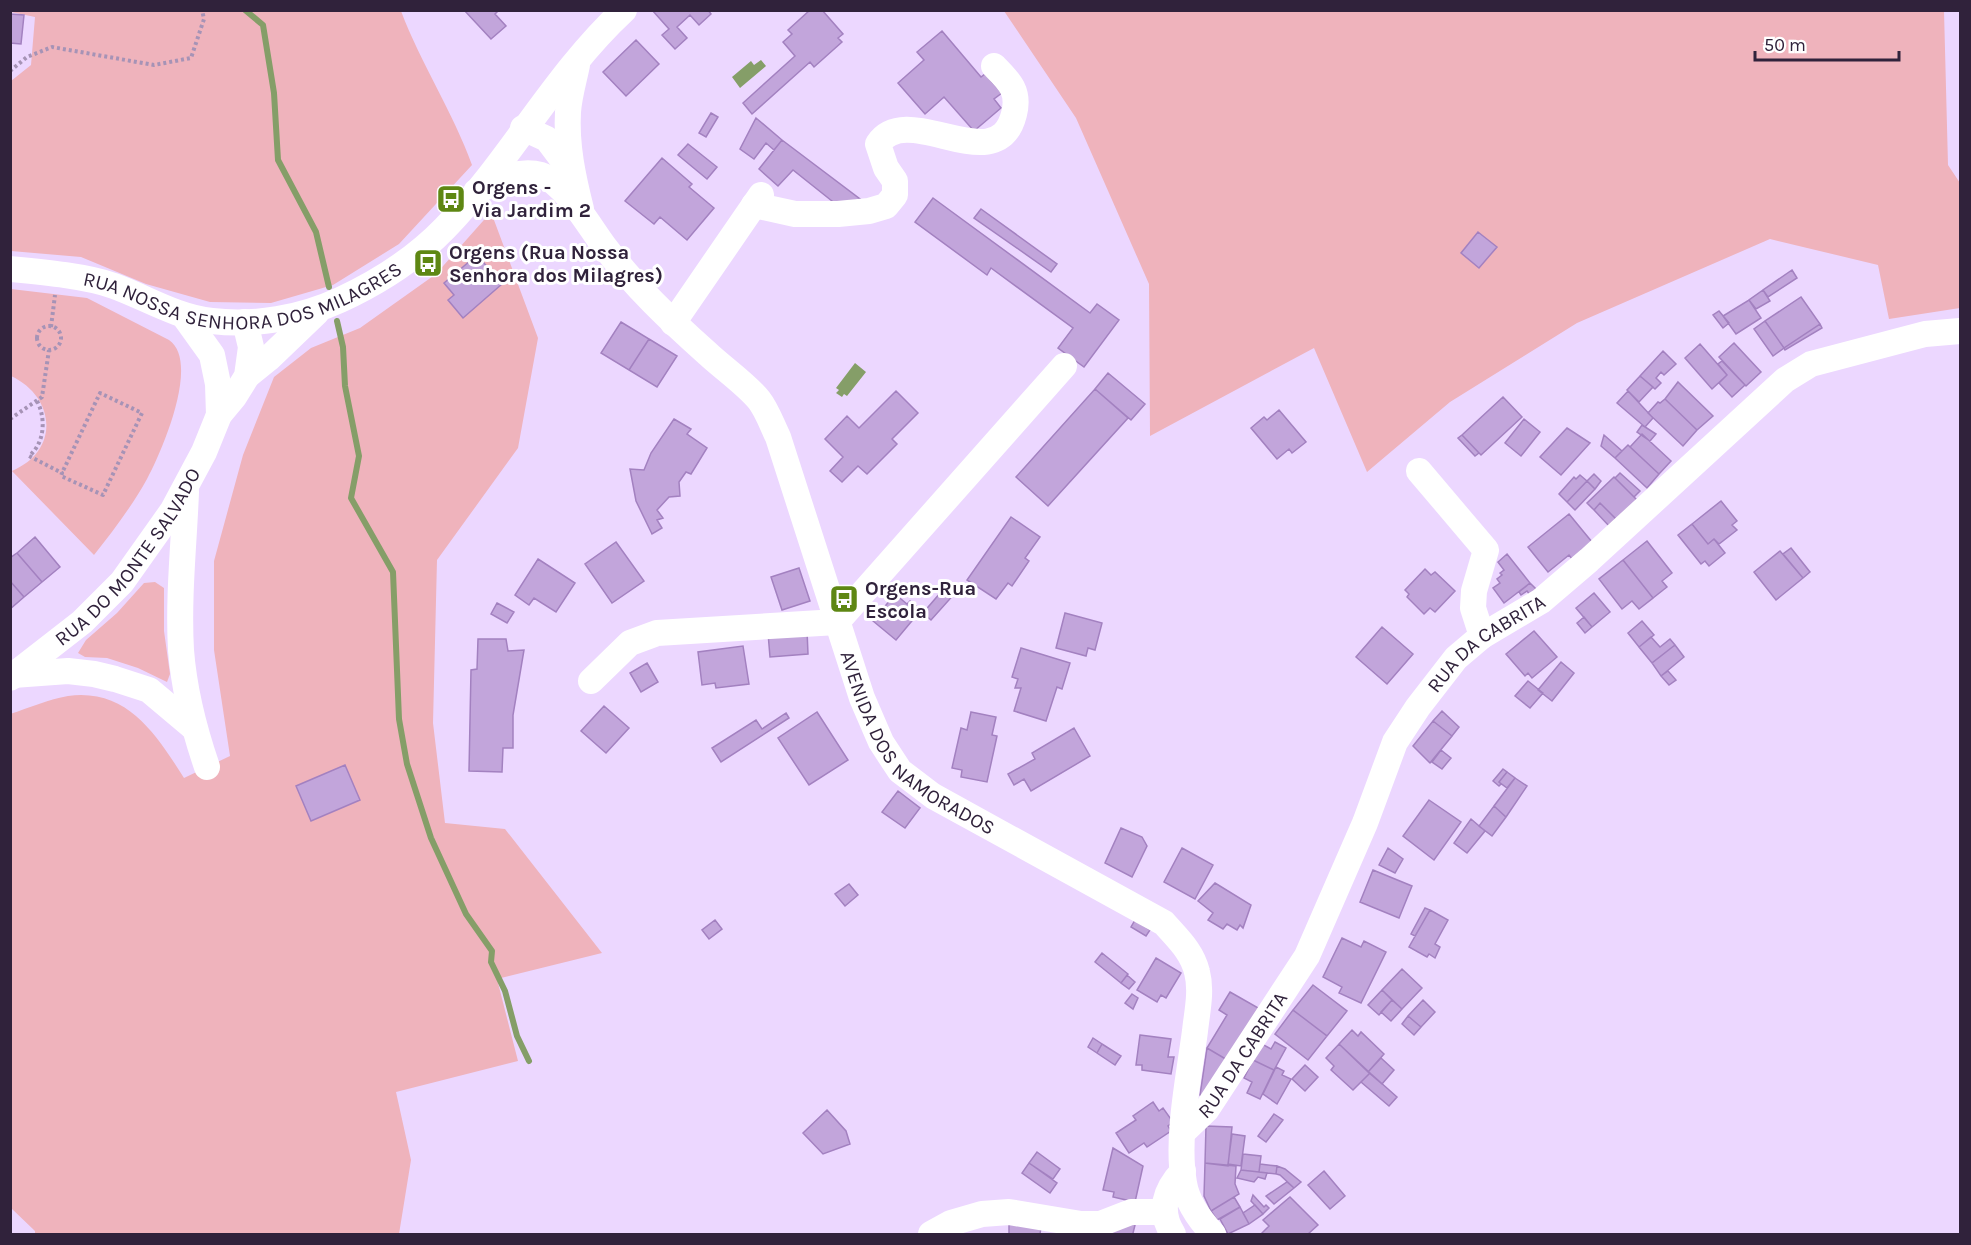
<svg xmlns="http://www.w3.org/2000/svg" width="1971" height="1245" viewBox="0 0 1971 1245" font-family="Karla,sans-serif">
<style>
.green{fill:#efb3bc}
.water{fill:#859e68}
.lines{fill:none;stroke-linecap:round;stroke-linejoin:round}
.stream{stroke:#859e68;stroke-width:6}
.building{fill:#c2a5db;stroke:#a381c0;stroke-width:1.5}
.path{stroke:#a693b6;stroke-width:4;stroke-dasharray:3 3;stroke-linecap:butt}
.minor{stroke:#fff;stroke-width:26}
.labels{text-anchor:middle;stroke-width:6;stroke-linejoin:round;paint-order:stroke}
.poi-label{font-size:20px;font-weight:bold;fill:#30223b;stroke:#fff;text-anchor:start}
.street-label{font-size:20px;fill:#30223b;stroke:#fff}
</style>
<rect width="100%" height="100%" fill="#ecd7ff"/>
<path class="green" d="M10,11H401C421,64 453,112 472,165L399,244L333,285L271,303L210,302L146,284L81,257L11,251V81L31,65L35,17L11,12Z
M1004,11H1944L1948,165L1960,183V308L1889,319L1878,265L1770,239L1577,323L1450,402L1367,472L1314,348L1150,436L1149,284L1076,118Z
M491,212L538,338L518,448L437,560L433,723L445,823L505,829L602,953L497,979L518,1061L396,1092L411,1160L399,1234H35V1231L11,1208L10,714C29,708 49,699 68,696C127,688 156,734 184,778L230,756L214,650V561L243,455L274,377L311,348L360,328L436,274Z
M11,289L87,298L169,340C201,362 161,453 147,479C132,506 113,531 94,555L12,471C60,451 56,397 11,376Z
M155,582L164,588V631L170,674L167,682L138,668L107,658L85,657L78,653L86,640L117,613L144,583Z"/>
<path class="water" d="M761,60L766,66L740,88L732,77L751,61L754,65Z
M855,363L866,372L847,396L844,394L842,397L836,393L839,390L836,388Z"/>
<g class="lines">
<path class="stream" d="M245,10L263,25L274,93L278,160L316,232L329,287
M337,321L343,347L345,386L359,456L351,498L393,572L399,719L407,764L431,838L466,914L492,951L491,962L505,991L517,1036L529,1061"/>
</g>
<path class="building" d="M464,10H499L495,14L506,26L491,39Z
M652,10H708L711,14L699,25L690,15L677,27L687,38L675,49L662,35L669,29Z
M810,10H822L843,34L838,38L842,42L814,67L810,62L752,114L743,103L795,56L783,42L792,34L788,30Z
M10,14L24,15L21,44L10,43Z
M942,31L981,77L985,74L1002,93L994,99L1001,108L974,131L944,97L925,114L898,83L924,60L917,52Z
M636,40L659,64L626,96L603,72Z
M711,113L718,117L706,137L699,133Z
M756,118L782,140L774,150L766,143L754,159L740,149Z
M782,140L860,199L837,205L793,170L778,186L759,169Z
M688,144L717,167L707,179L678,155Z
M662,158L692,184L689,187L714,208L687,240L660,217L654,224L625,201Z
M933,198L1090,313L1097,304L1119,320L1084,367L1058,348L1073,328L991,268L987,275L915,222Z
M981,209L1057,264L1051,272L974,218Z
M1478,232L1497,247L1479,268L1461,253Z
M477,255L502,284L463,318L448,300L454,295L444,283Z
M1792,270L1797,278L1768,297L1763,290Z
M1763,290L1770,301L1756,309L1749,300Z
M1801,297L1820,324L1784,348L1765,321Z
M1749,300L1761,318L1736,334L1723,316Z
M1719,311L1729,323L1723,328L1713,315Z
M1765,321L1784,348L1773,356L1754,329Z
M621,322L649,339L629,370L601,353Z
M1820,324L1822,328L1785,350L1784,348Z
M649,339L677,356L657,387L629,370Z
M1734,343L1761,372L1746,386L1719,357Z
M1700,344L1727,375L1712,389L1685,358Z
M1663,351L1676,364L1664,375L1661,372L1656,378L1661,383L1655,389L1640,376Z
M1722,361L1745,385L1732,397L1719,383L1727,375L1718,364Z
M1108,373L1145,404L1131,420L1095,389Z
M1640,376L1653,387L1639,402L1627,390Z
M1678,382L1713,416L1697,430L1665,399Z
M1095,389L1128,418L1048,506L1016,477Z
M896,391L918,413L892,439L897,444L867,474L858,466L842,482L830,471L843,457L825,439L847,416L859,428Z
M1628,391L1653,418L1645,427L1617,403Z
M1503,397L1522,417L1481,455L1462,435Z
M1665,399L1697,430L1683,446L1648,413L1658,402L1660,403Z
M1279,410L1306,442L1292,453L1289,449L1277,459L1251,428L1264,417L1267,420Z
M674,419L691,429L687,434L707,448L691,474L686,472L679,482L680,496L669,497L657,510L663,518L657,520L662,528L652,534L636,501L630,469L644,470L651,453Z
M1524,419L1540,432L1521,456L1505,443Z
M1642,425L1656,434L1650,441L1637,432Z
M1567,428L1590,443L1561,475L1540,457Z
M1642,434L1671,461L1659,474L1630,447Z
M1462,435L1479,453L1475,456L1458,438Z
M1604,435L1622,451L1615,458L1601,446Z
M1628,445L1659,474L1647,488L1615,458Z
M1620,473L1640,491L1634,497L1615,478Z
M1594,474L1601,481L1595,489L1587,481Z
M1580,475L1587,481L1567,502L1559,494L1574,477L1576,479Z
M1614,477L1637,500L1617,520L1600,503L1594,510L1587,503Z
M1587,481L1595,489L1575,510L1567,502Z
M1721,501L1737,521L1732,525L1737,530L1719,544L1714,539L1708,544L1692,524Z
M1600,503L1617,520L1610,527L1594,510Z
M1569,514L1592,542L1572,559L1569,555L1548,572L1528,547Z
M1011,517L1040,537L1025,558L1029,561L1012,586L1008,583L996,599L967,580Z
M1692,524L1708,544L1714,539L1725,553L1709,566L1705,561L1701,564L1678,535Z
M35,537L60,567L42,582L17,553Z
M1647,541L1672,573L1662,581L1667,587L1653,598L1623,560Z
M616,542L644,581L612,603L585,564Z
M1791,548L1810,572L1803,578L1783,554Z
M1780,551L1803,578L1776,600L1754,572Z
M17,553L42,582L24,597L10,581V558Z
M1507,554L1530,583L1504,603L1493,588L1500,583L1497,579L1502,575L1500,573L1504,570L1498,562Z
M538,559L575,583L556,612L534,598L529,605L515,595Z
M1623,560L1653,598L1639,609L1632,601L1622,609L1599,579Z
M799,568L810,601L782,610L771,577Z
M1425,569L1431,575L1435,572L1455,591L1435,612L1430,608L1424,614L1407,597L1409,594L1405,590Z
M10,581L24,597L10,609Z
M1530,583L1537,590L1530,595L1527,591L1521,595L1519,592Z
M947,585L957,591L931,620L923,613Z
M1594,593L1610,612L1592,627L1576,608Z
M895,594L907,604L910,601L921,610L896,640L873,621Z
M497,603L514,612L507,623L491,614Z
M1065,613L1102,623L1095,650L1088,648L1086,656L1056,648Z
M1584,617L1592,627L1585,633L1577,623Z
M1642,621L1654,635L1639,647L1628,633Z
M1382,627L1413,654L1387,684L1356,657Z
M807,630L808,654L770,657L768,633Z
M1534,631L1557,657L1532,678L1528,673L1525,676L1506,654Z
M1651,637L1660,647L1670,639L1675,645L1652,663L1639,647Z
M478,639H506L508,651L524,650L513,715V748H503L502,772L469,771L471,670L477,669Z
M1675,645L1684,657L1661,676L1652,663Z
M743,646L749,684L716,688L715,683L702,685L698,652Z
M1021,648L1070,663L1062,689L1057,687L1046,721L1014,711L1021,688H1015L1018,679L1012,677Z
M1561,662L1574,673L1552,701L1538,690Z
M647,663L658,682L641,692L630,673Z
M1668,671L1676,680L1669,685L1661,676Z
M1528,681L1543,693L1530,708L1515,696Z
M604,706L629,728L606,753L581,731Z
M1442,711L1459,727L1452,736L1433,721Z
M817,712L848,760L809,785L778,738Z
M971,712L996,717L992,735L997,736L987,782L961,777L962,770L952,768L961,728L967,730Z
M786,713L789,718L721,762L712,748L756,720L762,729Z
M1433,721L1452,736L1430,763L1413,746Z
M1074,728L1090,756L1031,791L1024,779L1014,785L1008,774L1035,759L1032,753Z
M1441,750L1451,758L1442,769L1432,762Z
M345,765L360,800L311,821L296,786Z
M1503,769L1507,772L1499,782L1501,784L1499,786L1493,781Z
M1507,772L1515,778L1507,788L1499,782Z
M1515,778L1527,786L1506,817L1494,806Z
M898,791L920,808L905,828L882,812Z
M1429,800L1461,822L1434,860L1403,836Z
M1494,806L1506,817L1492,836L1479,826Z
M1471,819L1485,831L1467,853L1454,843Z
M1121,828L1142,837L1147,846L1132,877L1105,863Z
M1182,848L1213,865L1195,899L1164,882Z
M1388,848L1403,859L1395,873L1379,865Z
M1373,870L1412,886L1399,918L1360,902Z
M1215,883L1251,905L1243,928L1240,925L1237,930L1227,924L1223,929L1208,920L1213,913L1198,901Z
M849,884L858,895L845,906L835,894Z
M1425,908L1430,910L1415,936L1411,934Z
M1430,910L1448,920L1435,944L1440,947L1435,958L1429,954L1427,957L1409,947Z
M715,920L722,929L709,939L702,930Z
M1135,920L1150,930L1146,936L1131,927Z
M1342,938L1361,947L1364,941L1386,952L1361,1003L1339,993L1342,987L1323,977Z
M1102,953L1128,974L1121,983L1095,962Z
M1156,958L1181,973L1166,998L1161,995L1157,1002L1137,990Z
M1402,969L1422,988L1402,1009L1382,990Z
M1127,975L1135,982L1129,989L1121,983Z
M1313,985L1347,1011L1327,1036L1293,1010Z
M1382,990L1392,1000L1379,1015L1368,1005Z
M1230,992L1260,1009L1229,1061L1207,1048L1227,1015L1219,1010Z
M1132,994L1138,998L1133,1009L1125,1003Z
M1392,1000L1402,1009L1391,1021L1381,1012Z
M1423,1000L1435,1012L1421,1027L1408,1016Z
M1293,1010L1327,1036L1308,1060L1275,1034Z
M1408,1016L1421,1027L1414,1035L1402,1024Z
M1352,1030L1358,1036L1361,1032L1384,1054L1368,1072L1339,1044Z
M1140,1035L1171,1039L1168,1057H1174L1171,1074L1142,1070V1065H1136Z
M1093,1038L1102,1044L1097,1053L1088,1047Z
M1275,1042L1286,1048L1274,1070L1253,1060L1262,1044L1271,1049Z
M1102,1044L1121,1056L1115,1065L1097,1053Z
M1339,1044L1370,1073L1353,1090L1331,1070L1334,1066L1326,1058Z
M1207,1048L1229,1061L1209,1099L1200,1095Z
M1381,1058L1394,1070L1382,1084L1368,1072Z
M1253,1060L1274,1070L1260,1099L1247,1093L1252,1082L1244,1078Z
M1305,1065L1318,1077L1305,1091L1292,1079Z
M1276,1067L1284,1071L1282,1075L1291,1079L1277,1104L1263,1094Z
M1370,1073L1397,1097L1389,1106L1361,1082Z
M1153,1102L1159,1111L1163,1108L1173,1122L1168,1126L1171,1131L1147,1147L1144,1143L1129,1153L1116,1133L1136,1120L1133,1116Z
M827,1110L846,1131L850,1144L823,1154L803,1133Z
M1274,1114L1283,1120L1266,1142L1258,1136Z
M1206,1126L1232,1127L1228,1166L1205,1163Z
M1232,1134L1245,1136L1241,1166L1228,1164Z
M1113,1148L1143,1166L1135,1202L1113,1197L1114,1192L1103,1190Z
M1037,1152L1060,1169L1053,1179L1029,1163Z
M1243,1154L1261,1156L1259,1172L1241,1170Z
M1029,1163L1057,1183L1050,1193L1022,1173Z
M1205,1163L1236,1166L1235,1184L1239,1194L1211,1211L1204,1196Z
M1260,1164L1277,1166L1276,1174L1259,1172Z
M1277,1166L1285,1169L1301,1182L1294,1188L1280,1175L1276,1174Z
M1241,1170L1259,1172L1267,1173L1265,1179L1258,1177L1254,1182L1237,1178Z
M1324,1171L1345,1196L1330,1209L1308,1185Z
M1287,1182L1294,1188L1274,1204L1266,1196Z
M1253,1195L1264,1207L1266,1205L1269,1208L1263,1214L1251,1201Z
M1234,1197L1240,1207L1217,1220L1211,1211Z
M1290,1197L1318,1225L1308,1234H1261L1269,1226L1263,1220Z
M1255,1205L1263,1214L1249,1224L1243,1213Z
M1240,1207L1249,1224L1228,1234L1220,1219Z
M1009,1221L1041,1227L1040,1234H1009Z
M1136,1221L1133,1233L1135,1234H1107Z"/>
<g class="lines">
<path class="path" d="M10,71L27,57L52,47L154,65L191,58L204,19L202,10
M37 338a12 12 0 1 1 24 0a12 12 0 1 1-24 0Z
M51,327L55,295
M37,401C46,418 45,443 29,456L62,473L61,476L103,495L142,413L100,393L62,473
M10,419L42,397L49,350"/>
<g class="minor">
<path d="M577,65C574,80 569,96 568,112C566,145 573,177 581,209"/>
<path d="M523,128L547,139L571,171"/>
<path id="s1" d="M476,192C496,182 517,168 541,175C565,183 589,226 604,246C634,286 671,321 708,354C723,368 747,385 759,400C767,410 772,425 778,437L862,698L881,742L900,771L933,796L1164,923C1177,938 1192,951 1197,972C1202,991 1197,1012 1195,1031C1189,1077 1176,1138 1184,1183C1187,1202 1200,1220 1213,1234"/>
<path d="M754,205L795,214H838L869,211L886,206L895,195V181L886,168L878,144C908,99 997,182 1014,114C1020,91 1009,81 994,66"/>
<path id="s2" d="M10,269C41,272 86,276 114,286C147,298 176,317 212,321C255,326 301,318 340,300C379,282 415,259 445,228C510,161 554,75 624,10"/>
<path d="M184,316L212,355L218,384L219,415"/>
<path d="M673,323L761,195"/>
<path d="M247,376L268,359L317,312"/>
<path d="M1419,471L1486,550L1474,591L1473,608L1482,636"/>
<path d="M186,492C184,544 178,597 181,650C184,690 194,729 207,767"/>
<path d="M13,675L68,671L94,674L115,679L149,690L193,727"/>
<path id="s3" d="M10,678L82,622L122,582L173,510L204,452L219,415L234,397L247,376L251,347L245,322"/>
<path d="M591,681L630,643L657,633L837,622L1064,366"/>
<path id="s4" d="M1183,1132L1207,1109L1307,956L1365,823L1395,742L1418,707L1456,658L1482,636L1541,601L1589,560L1785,380L1811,364L1925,334L1960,331"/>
<path d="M931,1234L951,1223L982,1214L1009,1212L1081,1224H1100L1131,1212H1164"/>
<path d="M1173,1234C1158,1211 1165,1190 1183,1171"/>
</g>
</g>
<defs>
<g id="bus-square" transform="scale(1.5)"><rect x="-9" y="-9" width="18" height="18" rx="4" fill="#5e8713" stroke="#fff"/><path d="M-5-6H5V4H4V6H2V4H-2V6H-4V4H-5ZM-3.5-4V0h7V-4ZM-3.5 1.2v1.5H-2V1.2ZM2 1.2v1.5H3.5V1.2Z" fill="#fff"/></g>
</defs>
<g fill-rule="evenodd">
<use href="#bus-square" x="451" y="199"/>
<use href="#bus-square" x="428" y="263"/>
<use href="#bus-square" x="844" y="599"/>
</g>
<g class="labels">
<g class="poi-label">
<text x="472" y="194">Orgens -<tspan x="472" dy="23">Via Jardim 2</tspan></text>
<text x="449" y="259">Orgens (Rua Nossa<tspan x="449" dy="23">Senhora dos Milagres)</tspan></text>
<text x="865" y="595">Orgens-Rua<tspan x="865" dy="23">Escola</tspan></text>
</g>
<g class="street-label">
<text dy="7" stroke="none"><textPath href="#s2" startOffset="242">RUA NOSSA SENHORA DOS MILAGRES</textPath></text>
<text dy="7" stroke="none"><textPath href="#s3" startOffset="171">RUA DO MONTE SALVADO</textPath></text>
<text dy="7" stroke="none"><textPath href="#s4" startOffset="584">RUA DA CABRITA</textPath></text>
<text dy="7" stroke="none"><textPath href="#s1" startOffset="772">AVENIDA DOS NAMORADOS</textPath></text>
<text dy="7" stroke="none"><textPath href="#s4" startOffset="98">RUA DA CABRITA</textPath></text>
</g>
</g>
<rect width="1971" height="1245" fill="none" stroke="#30223b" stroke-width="24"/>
<path d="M1755 51v9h144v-9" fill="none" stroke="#30223b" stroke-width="3"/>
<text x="1764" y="51" font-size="18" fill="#30223b" stroke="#ffffff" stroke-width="4.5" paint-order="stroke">50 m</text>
</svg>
